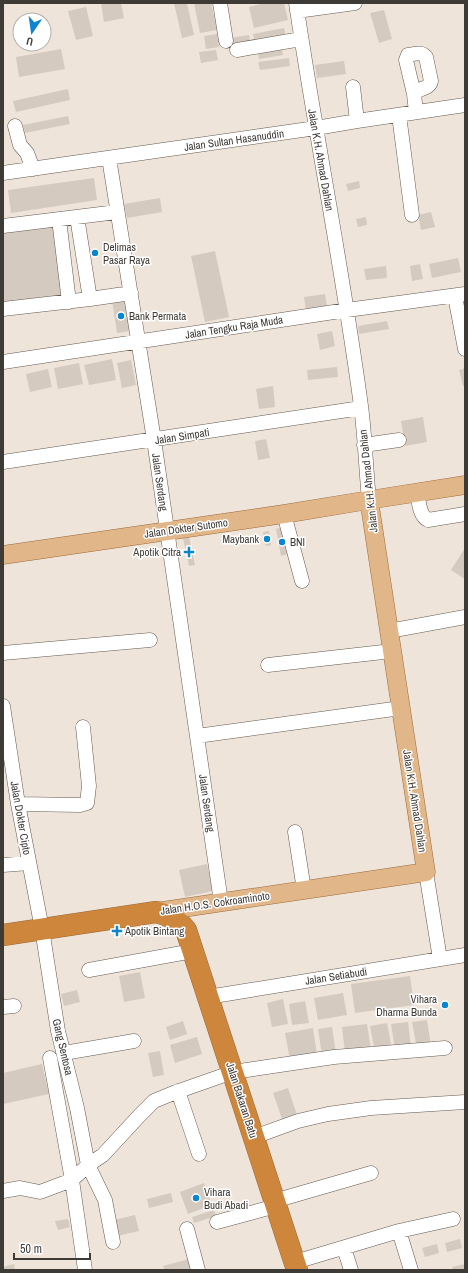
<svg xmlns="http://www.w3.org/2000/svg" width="468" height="1273" viewBox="0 0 468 1273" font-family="'Archivo Narrow',sans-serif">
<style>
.building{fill:#d5cac0}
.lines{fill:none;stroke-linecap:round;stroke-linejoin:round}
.minor-casing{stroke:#645a51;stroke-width:15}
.major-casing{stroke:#9b6b39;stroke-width:19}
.highway-casing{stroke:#9b6b39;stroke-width:22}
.minor{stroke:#fff;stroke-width:14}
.major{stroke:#e1b689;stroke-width:18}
.highway{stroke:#cd863b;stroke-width:21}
.poi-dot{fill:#0b85cd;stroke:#fff;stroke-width:1.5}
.labels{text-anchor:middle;stroke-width:3;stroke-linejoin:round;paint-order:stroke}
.street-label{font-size:11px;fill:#3e3a36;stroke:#fff}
.poi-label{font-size:11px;fill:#3e3a36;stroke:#fff;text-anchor:start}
</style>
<rect width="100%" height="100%" fill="#efe4d9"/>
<path class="building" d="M101,3H121L124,18L104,22Z
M174,3H187L194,35L182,38Z
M194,3H211L217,30L200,33Z
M264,3H284L288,20L254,28L249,7Z
M86,7L93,36L76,40L68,11Z
M384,10L392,39L379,43L370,13Z
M284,28L286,37L255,44L253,34Z
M217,34L219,47L206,49L204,36Z
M249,35L251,45L232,48L230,38Z
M281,44L283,55L259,59L257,49Z
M61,49L65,69L19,77L16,57Z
M216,50L218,60L201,63L199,52Z
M289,58L290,66L260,70L258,62Z
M344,61L346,74L317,78L315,65Z
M68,89L70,100L16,112L13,101Z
M68,116L70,124L25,133L23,125Z
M94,178L97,200L11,213L8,190Z
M359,181L360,188L348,191L346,184Z
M160,198L162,212L127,218L124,204Z
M431,212L435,227L421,230L418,215Z
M366,217L367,225L358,227L356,219Z
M52,221L62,297L3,304V227Z
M215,251L229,317L205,322L191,256Z
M458,258L461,272L432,278L429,264Z
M420,264L423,279L412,281L410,266Z
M386,266L387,278L366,280L364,269Z
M325,294L327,307L306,310L304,297Z
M126,298L131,331L117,333L112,300Z
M387,321L389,329L359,334L358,326Z
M332,331L335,346L320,350L317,334Z
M112,359L116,380L89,385L84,365Z
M131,360L136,385L122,388L117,363Z
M79,363L83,384L58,389L54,368Z
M337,367L338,377L308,380L307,370Z
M465,368V386H463L459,370Z
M48,369L52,387L30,392L26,374Z
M273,386L275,407L259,409L256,389Z
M423,417L427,442L405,446L401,421Z
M266,439L270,458L258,460L255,441Z
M283,527L288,554L281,556L276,529Z
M269,531L271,545L266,546L263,532Z
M189,537L195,565L189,566L183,538Z
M465,548V579L451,570Z
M207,864L213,891L185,897L179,870Z
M140,972L145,998L124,1002L119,976Z
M410,976L414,1005L355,1013L351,984Z
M77,990L80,1002L64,1006L61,994Z
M343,993L347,1015L318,1020L314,998Z
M283,999L288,1024L272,1027L267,1003Z
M305,1001L309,1023L292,1025L289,1004Z
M427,1020L431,1046L417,1049L412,1022Z
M183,1021L187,1034L170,1040L166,1027Z
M408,1022L411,1047L395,1049L391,1024Z
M387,1023L392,1049L375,1052L370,1026Z
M367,1024L371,1050L345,1053L342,1027Z
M332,1027L336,1053L322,1055L318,1029Z
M313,1028L317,1055L290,1060L285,1033Z
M197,1037L202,1054L175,1063L170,1045Z
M160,1051L164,1075L153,1077L148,1053Z
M42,1064L49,1094L3,1104V1073Z
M288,1088L298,1118L283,1122L273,1093Z
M204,1183L212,1205L188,1214L180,1192Z
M171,1193L173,1202L149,1208L147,1199Z
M214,1210L216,1216L194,1223L192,1217Z
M135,1215L139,1231L117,1236L114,1220Z
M68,1219L70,1227L58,1230L55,1221Z
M460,1239L462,1248L447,1252L445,1243Z
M437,1244L439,1253L425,1257L422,1248Z
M189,1259L192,1270H165L163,1266Z
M14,1264L15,1270H3V1267Z
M465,1264V1270H453L452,1267Z"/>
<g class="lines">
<g class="minor-casing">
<path id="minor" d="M220,3L226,41
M296,3C316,138 343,271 361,406C365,437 366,469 369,500
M297,11L355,3
M237,50L301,39
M353,87L357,121
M414,94C419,87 429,90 431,81L426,57C421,51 415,54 408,55L406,60L414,94L416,112
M399,115L412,215
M15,126L20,145L27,153L33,169
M109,158L154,440L221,902
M3,173L316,128L357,121L465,105
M77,217L90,299
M59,219L69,302
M3,226L117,212
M455,296L465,349
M3,309L90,299L131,293
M3,362L347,310L465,294
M364,445L399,440
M3,462L361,408
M417,492C419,501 419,516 428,520L465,514
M284,514L302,581
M389,631L465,617
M3,653L150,640
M268,665L392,651
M3,706L18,804L42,929L58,1031L77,1108L88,1165L105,1200L113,1242
M197,736L401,708
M18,804L80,805L87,803L89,786L83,727
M295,832L304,890
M3,865L29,863
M426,872L440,959
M89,970L193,951
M208,997L465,955
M3,1007L14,1006
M64,1053L134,1041
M50,1058L72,1180L85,1270
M178,1091L199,1154
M254,1137L298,1121L328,1114L371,1108L465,1102
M3,1191L20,1188L40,1192L72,1180L88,1165L103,1155L139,1116L154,1101L176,1092L233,1072L334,1057L445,1048
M274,1201L371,1173
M217,1222L276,1206
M187,1229L198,1270
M399,1231L411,1270
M344,1248L351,1270
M295,1262L399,1231L453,1219"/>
</g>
<g class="major-casing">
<path id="major" d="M3,555L284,514L369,500L465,485
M156,912L426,872L369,500"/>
</g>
<g class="highway-casing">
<path id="highway" d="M3,935L156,912C169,915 178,920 186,930L297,1270"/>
</g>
<use href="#minor" class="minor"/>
<use href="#major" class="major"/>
<use href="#highway" class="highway"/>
</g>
<g class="poi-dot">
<circle cx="95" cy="253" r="4"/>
<circle cx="121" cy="316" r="4"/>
<circle cx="267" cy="539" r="4"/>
<circle cx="282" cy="542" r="4"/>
<path d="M187 546h4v4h4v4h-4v4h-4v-4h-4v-4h4z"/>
<path d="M115 925h4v4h4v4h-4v4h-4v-4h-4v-4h4z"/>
<circle cx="445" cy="1005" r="4"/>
<circle cx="196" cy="1198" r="4"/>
</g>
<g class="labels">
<g class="street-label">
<text transform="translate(234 140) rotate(-8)" y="4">Jalan Sultan Hasanuddin</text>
<text transform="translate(321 160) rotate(80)" y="4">Jalan K.H. Ahmad Dahlan</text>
<text transform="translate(234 327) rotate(-9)" y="4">Jalan Tengku Raja Muda</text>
<text transform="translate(182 436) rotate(-9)" y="4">Jalan Simpati</text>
<text transform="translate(368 481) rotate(-96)" y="4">Jalan K.H. Ahmad Dahlan</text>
<text transform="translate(160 482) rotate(82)" y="4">Jalan Serdang</text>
<text transform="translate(186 528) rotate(-8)" y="4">Jalan Dokter Sutomo</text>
<text transform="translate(415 801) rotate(81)" y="4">Jalan K.H. Ahmad Dahlan</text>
<text transform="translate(207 803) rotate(82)" y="4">Jalan Serdang</text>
<text transform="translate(21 818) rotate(80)" y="4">Jalan Dokter Cipto</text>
<text transform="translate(215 903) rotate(-8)" y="4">Jalan H.O.S. Cokroaminoto</text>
<text transform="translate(336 976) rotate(-9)" y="4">Jalan Setiabudi</text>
<text transform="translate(63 1047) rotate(77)" y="4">Gang Sentosa</text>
<text transform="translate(242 1100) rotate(72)" y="4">Jalan Bakaran Batu</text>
</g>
<g class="poi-label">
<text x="103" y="251">Delimas<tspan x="103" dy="13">Pasar Raya</tspan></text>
<text x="129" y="320">Bank Permata</text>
<text x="259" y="543" text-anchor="end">Maybank</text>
<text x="290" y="546">BNI</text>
<text x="181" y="556" text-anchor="end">Apotik Citra</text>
<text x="125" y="935">Apotik Bintang</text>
<text x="437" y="1003" text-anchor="end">Vihara<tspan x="437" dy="13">Dharma Bunda</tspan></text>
<text x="204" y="1196">Vihara<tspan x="204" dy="13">Budi Abadi</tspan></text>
</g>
</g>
<rect width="468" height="1273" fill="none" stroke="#3e3a36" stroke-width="8"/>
<g transform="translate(32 32) rotate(193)"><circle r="19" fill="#ffffff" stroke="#b2b0af"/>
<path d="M0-3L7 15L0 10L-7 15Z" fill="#0b85cd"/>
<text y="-6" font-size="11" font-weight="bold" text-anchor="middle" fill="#3e3a36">U</text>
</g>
<path d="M14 1253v6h76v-6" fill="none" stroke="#3e3a36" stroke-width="2"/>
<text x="20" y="1253" font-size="12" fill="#3e3a36" stroke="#ffffff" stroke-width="3" paint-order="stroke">50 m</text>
</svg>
